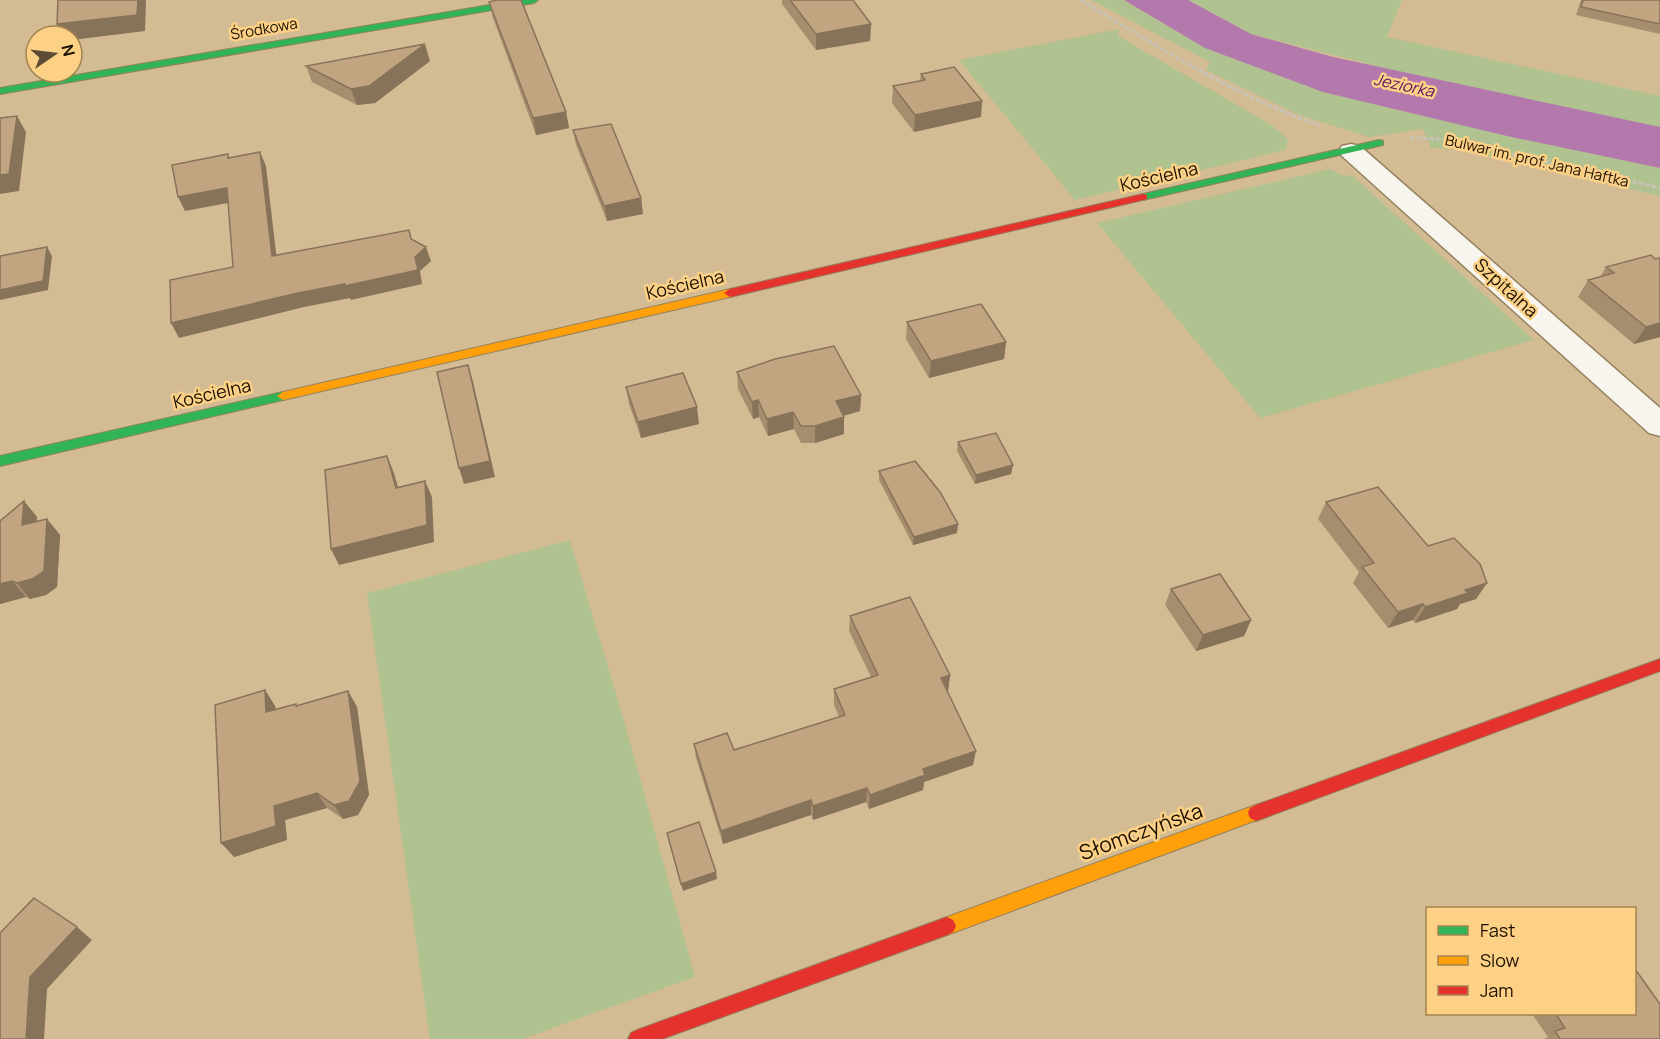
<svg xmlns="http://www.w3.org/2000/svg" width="1660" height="1039" viewBox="0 0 1660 1039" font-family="Manrope,sans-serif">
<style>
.green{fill:#b1c291}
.water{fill:#b479ac}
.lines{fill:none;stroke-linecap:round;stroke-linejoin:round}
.street-casing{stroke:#94825f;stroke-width:3}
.fast-casing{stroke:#94825f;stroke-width:2}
.slow-casing{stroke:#94825f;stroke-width:2}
.jam-casing{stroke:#94825f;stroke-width:2}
.path{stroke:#c9c2b7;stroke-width:3;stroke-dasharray:4.5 2;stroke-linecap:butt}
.street{fill:#f8f5ef;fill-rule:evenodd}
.fast{fill:#30b455;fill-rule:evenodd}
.slow{fill:#ff9f0a;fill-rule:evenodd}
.jam{fill:#e5322d;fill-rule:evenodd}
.wall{fill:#a68d6e}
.shaded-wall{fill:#87735a}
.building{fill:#c1a480;stroke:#87735a;stroke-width:1.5}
.labels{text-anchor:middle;stroke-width:5;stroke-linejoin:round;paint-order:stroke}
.far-street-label{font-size:15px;fill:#1c1000;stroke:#fcd186}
.far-water-label{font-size:16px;font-style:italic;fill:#570f64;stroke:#fcd186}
.street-label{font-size:18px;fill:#1c1000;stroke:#fcd186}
.near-street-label{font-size:21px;fill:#1c1000;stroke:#fcd186}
</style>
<rect width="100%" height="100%" fill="#d3bc94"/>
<path class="green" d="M1091,0H1124L1205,48L1373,65L1251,34L1188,0H1402L1387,37L1660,96V196L1457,149L1431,148L1423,129L1369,137L1299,115L1206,70L1210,62Z
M1119,29L1118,36L1270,124L1288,139L1286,150L1075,200L959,60Z
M1330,169L1342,175L1353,176L1534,340L1260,418L1097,223Z
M570,540L624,720L695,977L522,1039H430L367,593Z"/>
<path class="water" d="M1124,0H1188L1251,34L1333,57L1660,127V168L1507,136L1323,92L1205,48Z"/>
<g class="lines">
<g class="street-casing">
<path id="street" d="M1351,144L1360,146L1660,408V436L1649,433L1342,156L1339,151L1342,146Z"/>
</g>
<g class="fast-casing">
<path id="fast" d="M519,0H538L534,3L0,94V88Z
M1379,140L1383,141V145L1143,200L1138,197L1143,194Z
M283,392L287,393L289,396L287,399L0,466V456Z"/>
</g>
<g class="slow-casing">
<path id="slow" d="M730,289L736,293L734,296L283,400L277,396L283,392Z
M1256,805L1262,808L1264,813L1262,818L947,935L941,932L938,926L941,920L947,917Z"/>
</g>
<g class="jam-casing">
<path id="jam" d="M1143,194L1147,195V199L730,297L724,293L730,289Z
M1660,659V671L1256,821L1250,818L1248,813L1250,808L1256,805Z
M947,917L953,920L956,926L953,932L947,935L662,1039H628L631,1033L637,1030Z"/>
</g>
<path class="path" d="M1081,0C1158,47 1233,95 1319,125
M1410,138L1448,139L1660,188"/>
<use href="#street" class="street"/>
<use href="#fast" class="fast"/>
<use href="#slow" class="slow"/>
<use href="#jam" class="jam"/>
</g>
<path class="wall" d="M782,0H853L871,24L870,41L816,50L782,4Z
M1581,0H1660V34L1576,15Z
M489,2L566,112L569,128L536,135L493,18Z
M430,61L375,103L357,105L312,82L306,66Z
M921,74L982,101L981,117L914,132L892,103L893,86L920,81Z
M573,130L641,198L643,214L607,221L576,145Z
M1660,258V337L1634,344L1578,297L1588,280L1601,276L1606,267Z
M907,322L1006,342L1004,359L929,378L906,339Z
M737,372L861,395L860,411L843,416L844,434L815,443H801L794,429L768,436L759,417L753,419L738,389Z
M626,387L699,424L641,438L629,404Z
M958,442L1013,465L1011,474L975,484L957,451Z
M879,471L957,533L913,545L879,480Z
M24,501L37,517V521L47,519L60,535L57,587L46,595L30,599L26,597L0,604Z
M1326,502L1428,546L1487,583L1476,599L1460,604L1457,609L1415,623L1413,620L1388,628L1353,583L1359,572L1318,519Z
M1171,589L1251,620L1244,636L1196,651L1165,605Z
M850,616L950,675L948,691H947L973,765L924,782L923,790L869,809L866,802L813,820L811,815L723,844L696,758L694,744L734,750L839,717L834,705V689L871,677L849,631Z
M265,690L275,706L276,709L297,706L348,691L357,707L369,795L358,815L343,819L327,808L285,820L287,840L234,857Z
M1532,1014H1635L1660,1039H1544L1548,1037Z"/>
<path class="shaded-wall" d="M138,0H146L145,31L72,40V36H63L57,24Z
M871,24L870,41L816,50V34Z
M425,44L430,61L375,103L357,105L351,89Z
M982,101L981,117L914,132L915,115Z
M566,112L569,128L536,135L533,118Z
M17,116L26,132L19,191L0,194V175Z
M260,152L266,166L278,270L272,256Z
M227,188L233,202L185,211L178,197Z
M641,198L643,214L607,221L604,206Z
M47,247L52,256L48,290L0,300V290Z
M426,247L431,261L420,271L422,284L351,300L350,298L304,307L179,338L171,323L415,257Z
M1660,323V337L1634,344L1646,327Z
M1006,342L1004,359L929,378L931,361Z
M468,365L473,382L495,477L464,484L459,468Z
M861,395L860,411L836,418V401Z
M758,400L759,417L753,419L752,402Z
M697,407L699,424L641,438L638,422Z
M793,412L794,429L768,436L767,419Z
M844,417V434L815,443V426Z
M387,456L394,473L403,505L396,488Z
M1013,465L1011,474L975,484L976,475Z
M425,481L432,497L434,542L339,565L331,549Z
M24,501L37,517L35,541L22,525Z
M47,519L60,535L57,587L46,595L30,599L17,583Z
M958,524L957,533L913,545L914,537Z
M12,581L26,597L0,604V584Z
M1487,583L1476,599L1460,604L1457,609L1415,623L1425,607L1465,590Z
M1423,604L1413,620L1388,628L1398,612Z
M1251,620L1244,636L1196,651L1203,635Z
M950,675L948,691L939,694L941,678Z
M265,690L275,706L277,727L266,712Z
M348,691L357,707L369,795L358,815L343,819L334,805Z
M976,751L973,765L924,782L923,790L869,809L870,795L923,769Z
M867,788L866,802L813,820V806Z
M317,793L327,808L285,820L287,840L234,857L221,843L274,806Z
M811,800V815L723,844L721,831Z
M716,872L717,879L683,891L681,884Z
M77,927L92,940L47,989L44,1039H26L30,977Z"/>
<path class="building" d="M58,0H138L137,15L57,24Z
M497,0H521L566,112L533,118L489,2Z
M790,0H853L871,24L816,34Z
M1583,0H1660V24L1581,7Z
M425,44L369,86L351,89L306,66Z
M954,67L982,101L915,115L893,86L925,80L921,74Z
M17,116L9,174L0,175V118Z
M611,124L641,198L604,206L573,130Z
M260,152L272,256L409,230L411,239L426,247L415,257L418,270L345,286V284L298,293L171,323L170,280L233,267L227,188L178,197L172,165L228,154V158Z
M47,247L43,281L0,290V256Z
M1651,255L1655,259L1660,258V323L1646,327L1588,280L1614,273L1606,267Z
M981,304L1006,342L931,361L907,322Z
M834,346L861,395L836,401L844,417L815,426H801L793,412L767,419L758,400L752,402L737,372L775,359Z
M468,365L490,461L459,468L437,372Z
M683,373L697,407L638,422L626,387Z
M996,433L1013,465L976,475L958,442Z
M387,456L396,488L425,481L427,525L331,549L325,470Z
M915,461L940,492L958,524L914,537L879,471Z
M1378,487L1428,546L1454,538L1480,564L1487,583L1465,590L1468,593L1425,607L1423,604L1398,612L1362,567L1374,563L1326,502Z
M24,501L22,525L47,519L44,571L32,579L17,583L12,581L0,584V521Z
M1220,574L1251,620L1203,635L1171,589Z
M910,597L950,675L941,678L976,751L923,769L925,775L870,795L867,788L813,806L811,800L721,831L694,744L727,733L734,750L845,715L834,689L878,675L850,616Z
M265,690L266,712L296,704V706L348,691L360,781L349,801L334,805L317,793L274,806L276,826L221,843L215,705Z
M699,822L716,872L681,884L667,833Z
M34,898L77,927L30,977L26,1039H0V933Z
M1635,969L1660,1004V1039H1560L1555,1031L1565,1028L1556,1014H1635Z"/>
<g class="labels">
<g class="far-street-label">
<text transform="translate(264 29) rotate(-10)" y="5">Środkowa</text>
<text transform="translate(1537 161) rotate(13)" y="5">Bulwar im. prof. Jana Haftka</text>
</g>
<g class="far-water-label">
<text transform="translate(1404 85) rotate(12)" y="6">Jeziorka</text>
</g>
<g class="street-label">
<text transform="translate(1159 177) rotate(-13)" y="6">Kościelna</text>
<text transform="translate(685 285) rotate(-13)" y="6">Kościelna</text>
<text transform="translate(1506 288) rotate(42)" y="6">Szpitalna</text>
<text transform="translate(212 394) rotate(-13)" y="6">Kościelna</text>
</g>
<g class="near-street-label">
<text transform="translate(1141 832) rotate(-20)" y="7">Słomczyńska</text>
</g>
</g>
<rect x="1426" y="907" width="210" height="108" fill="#fcd186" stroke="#a28450" stroke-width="1.5"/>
<rect x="1438" y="926" width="30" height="9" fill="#30b455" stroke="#a28450" stroke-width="1.5"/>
<text x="1480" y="937" font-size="18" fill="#1c1000">Fast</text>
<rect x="1438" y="956" width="30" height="9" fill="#ff9f0a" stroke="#a28450" stroke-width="1.5"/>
<text x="1480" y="967" font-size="18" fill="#1c1000">Slow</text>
<rect x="1438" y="986" width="30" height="9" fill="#e5322d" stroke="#a28450" stroke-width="1.5"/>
<text x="1480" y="997" font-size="18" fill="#1c1000">Jam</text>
<g transform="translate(54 54) rotate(76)"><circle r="28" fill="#fcd186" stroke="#a28450" stroke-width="1.5"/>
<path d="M0-4.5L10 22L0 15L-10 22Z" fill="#5c4c34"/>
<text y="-9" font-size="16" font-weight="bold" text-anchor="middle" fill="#1c1000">N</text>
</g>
</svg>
